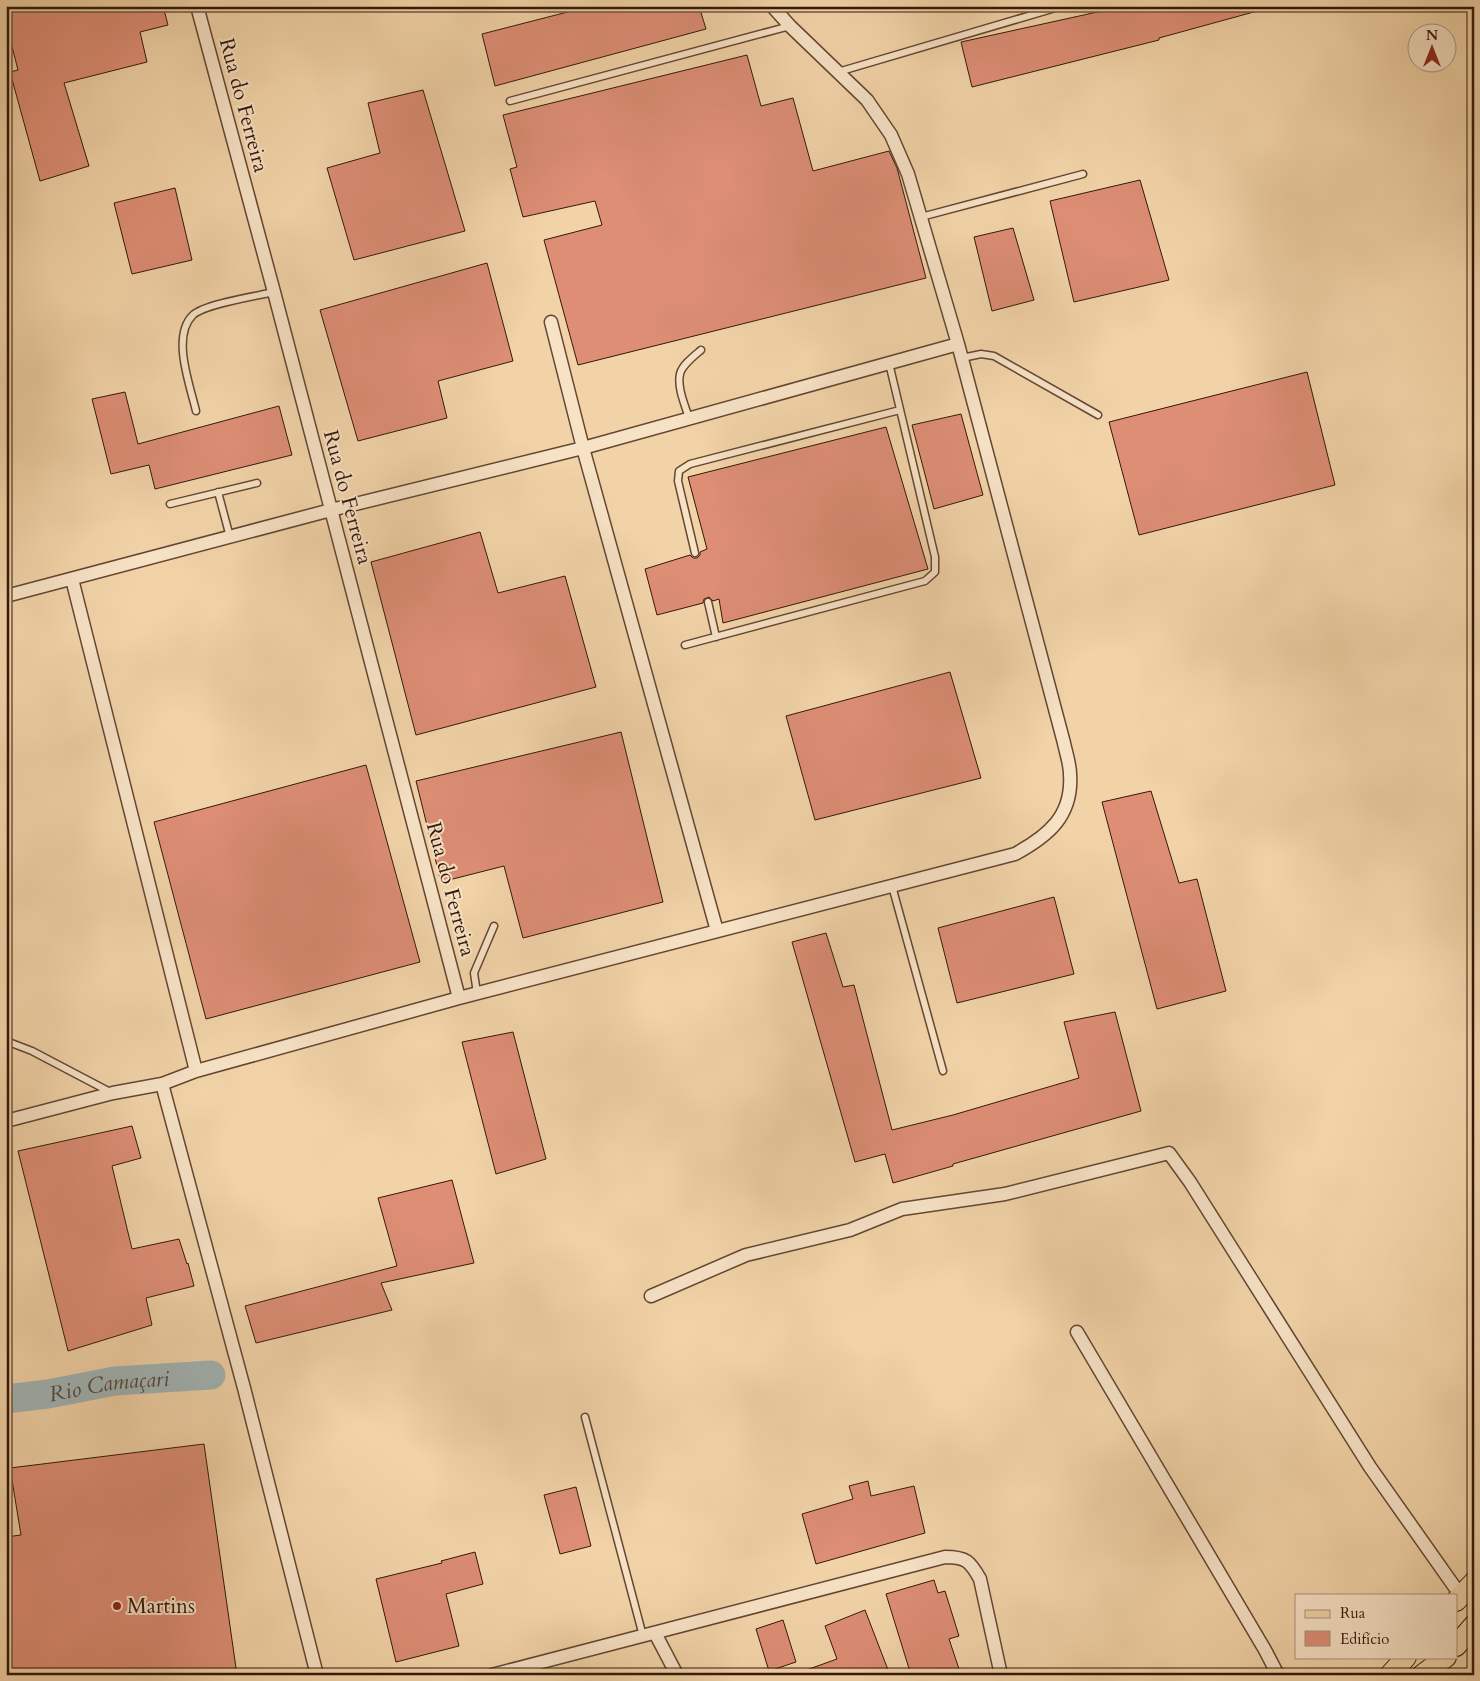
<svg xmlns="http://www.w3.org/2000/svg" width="1480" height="1681" viewBox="0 0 1480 1681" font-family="Cardo,serif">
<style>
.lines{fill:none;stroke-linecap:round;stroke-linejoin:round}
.river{stroke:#a1b4b5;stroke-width:29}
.building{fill:#dd8e75;stroke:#33180b}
.service-casing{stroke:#634732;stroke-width:9}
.minor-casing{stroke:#634732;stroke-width:15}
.primary-casing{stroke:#33180b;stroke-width:22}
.service{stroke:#f7e2c6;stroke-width:6}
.minor{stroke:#f7e2c6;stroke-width:12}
.primary{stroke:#f2d3a8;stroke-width:20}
.poi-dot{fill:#8f2418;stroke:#f7e2c6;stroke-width:2}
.labels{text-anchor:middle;stroke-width:4;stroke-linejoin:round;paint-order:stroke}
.street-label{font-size:21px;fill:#33180b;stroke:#f7e2c6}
.poi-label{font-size:21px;fill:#33180b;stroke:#f7e2c6;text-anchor:start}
.water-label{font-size:22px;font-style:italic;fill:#54473e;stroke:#f7e2c6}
</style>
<rect width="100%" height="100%" fill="#f2d3a8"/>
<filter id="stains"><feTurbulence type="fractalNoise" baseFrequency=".004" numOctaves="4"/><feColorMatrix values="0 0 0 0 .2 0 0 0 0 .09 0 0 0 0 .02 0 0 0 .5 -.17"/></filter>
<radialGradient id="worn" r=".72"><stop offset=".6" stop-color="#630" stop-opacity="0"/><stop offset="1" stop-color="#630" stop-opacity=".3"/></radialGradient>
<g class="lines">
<path class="river" id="s1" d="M6,1399L48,1394L115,1381L211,1375"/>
</g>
<path class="building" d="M31,6H163L168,25L140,32L147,62L64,83L89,166L40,181L10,72L18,70L6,23V13Z
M591,6H699L706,29L495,86L482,34Z
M1112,6H1261V10L1159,38V40L972,87L961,42L1111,9Z
M747,55L761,106L793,98L813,171L889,151L897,168L926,278L578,365L544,240L602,225L595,201L523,217L510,169L517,167L503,115Z
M423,90L465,231L354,260L327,168L380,153L368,103Z
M1140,180L1169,280L1074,302L1050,201Z
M175,188L192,260L132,274L114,203Z
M1013,228L1034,300L992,311L974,237Z
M487,263L513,361L438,381L447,418L358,441L320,310Z
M1307,372L1335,485L1139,535L1109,422Z
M125,392L138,444L279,406L292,455L155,489L149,465L111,474L92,399Z
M961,414L983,495L934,509L912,425Z
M886,427L928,569L723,623L719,599L713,601L709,597L704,599L703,603L657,615L645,569L690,555L693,558H697L700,555V552L707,549L688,477Z
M480,532L498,593L565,576L596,687L416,735L371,562Z
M950,672L981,778L815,820L786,716Z
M621,732L663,902L523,938L504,866L441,882L416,781Z
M366,765L420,962L206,1019L154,822Z
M1151,791L1179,883L1197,879L1226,991L1157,1009L1102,802Z
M1054,897L1074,974L957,1003L938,928Z
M826,933L843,987L854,985L892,1130L953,1115L1079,1078L1064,1022L1115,1012L1141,1111L953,1164V1166L893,1183L885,1154L855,1162L792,942Z
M513,1032L546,1159L496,1174L462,1042Z
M132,1126L141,1158L112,1166L132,1249L179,1239L187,1264L188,1263L194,1286L146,1298L152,1325L68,1351L18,1151Z
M452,1180L474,1263L381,1283L392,1310L256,1343L245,1306L397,1266L378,1198Z
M204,1444L237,1675H6V1537L21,1535L10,1468Z
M868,1481L871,1496L914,1486L925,1533L816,1564L802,1514L853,1499L849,1486Z
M576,1487L591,1546L560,1554L544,1495Z
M475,1552L483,1584L446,1594L459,1646L396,1662L376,1579L442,1563L441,1561Z
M934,1580L938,1593L945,1591L959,1636L949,1639L961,1675H911L886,1594Z
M865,1610L890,1675H799L798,1673L837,1659L825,1626Z
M783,1620L796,1662L769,1671L756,1629Z"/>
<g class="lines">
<g class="service-casing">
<path id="service" d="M838,72L1062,6
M510,101L790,26
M921,217L1083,174
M962,358L981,354L994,356L1098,415
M196,411C190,385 171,336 193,315C205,304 257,296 274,292
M689,418C685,405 677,388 680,374C682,365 694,356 701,350
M218,492L230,537
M170,504L257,483
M695,553L678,481L679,471L690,464L900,410
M708,602L716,637
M685,645L925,581L935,572V557L889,363
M892,886L943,1071
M477,993L474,973L494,926
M6,1041L32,1051L112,1093
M585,1417L643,1636"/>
</g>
<g class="minor-casing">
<path id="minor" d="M197,6L274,292L459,998
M551,322L583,448L717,931
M72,579L196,1071
M6,596L331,510L583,448L958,344
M162,1084L244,1388L317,1675
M6,1121L113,1093L162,1084L196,1071L459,998L1015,854C1048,836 1073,816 1070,774C1070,764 1066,753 1064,743L958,344L908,174L891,135L867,100L790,26L772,6
M651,1296L746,1255L850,1230L902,1209L1005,1194L1169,1153L1190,1182L1370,1467L1461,1596
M1077,1332L1265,1650L1278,1675
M655,1633L677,1675
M492,1675L945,1557C966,1557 970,1561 980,1579L1001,1675"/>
</g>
<g class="primary-casing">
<path id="primary" d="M1456,1601L1474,1582
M1456,1646L1474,1625
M1390,1675L1406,1657
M1422,1675L1446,1657"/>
</g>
<use href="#service" class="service"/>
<use href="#minor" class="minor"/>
<use href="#primary" class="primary"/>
</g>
<circle class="poi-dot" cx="117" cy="1606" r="5"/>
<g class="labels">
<g class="street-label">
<text transform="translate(244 105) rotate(75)" y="7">Rua do Ferreira</text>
<text transform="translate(348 497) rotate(75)" y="7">Rua do Ferreira</text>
<text transform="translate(451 889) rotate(75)" y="7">Rua do Ferreira</text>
</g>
<g class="poi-label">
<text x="127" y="1613">Martins</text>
</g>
<g class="water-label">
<text dy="8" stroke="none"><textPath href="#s1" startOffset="104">Rio Camaçari</textPath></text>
</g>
</g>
<rect width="1480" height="1681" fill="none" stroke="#f2d3a8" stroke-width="25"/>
<rect x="8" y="8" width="1465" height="1666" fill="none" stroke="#33180b" stroke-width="2.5"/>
<rect x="12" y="12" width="1455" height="1656" fill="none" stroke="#33180b"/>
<rect x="1295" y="1594" width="162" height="65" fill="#f7e2c6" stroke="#a9917b"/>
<rect x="1305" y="1610" width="25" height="8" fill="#f2d3a8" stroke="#a9917b"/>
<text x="1340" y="1618" font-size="15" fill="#33180b">Rua</text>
<rect x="1305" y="1631" width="25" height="15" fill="#dd8e75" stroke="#a9917b"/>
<text x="1340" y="1644" font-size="15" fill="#33180b">Edifício</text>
<g transform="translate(1432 48)"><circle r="24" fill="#f7e2c6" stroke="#a9917b"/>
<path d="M0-4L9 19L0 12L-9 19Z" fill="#8f2418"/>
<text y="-8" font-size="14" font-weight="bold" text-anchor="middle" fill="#33180b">N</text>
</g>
<rect width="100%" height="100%" filter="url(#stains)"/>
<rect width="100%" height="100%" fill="url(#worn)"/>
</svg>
